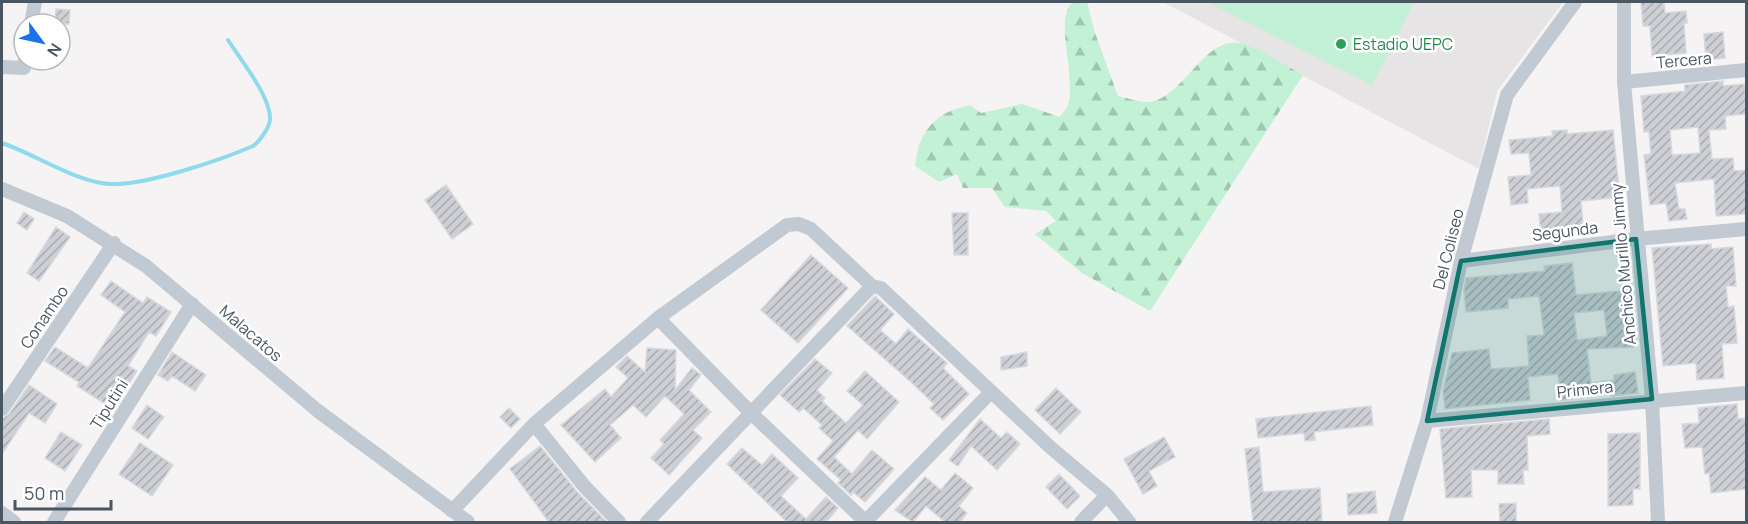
<svg xmlns="http://www.w3.org/2000/svg" width="1748" height="524" viewBox="0 0 1748 524" font-family="Manrope,sans-serif">
<style>
.education{fill:#e6e4e5}
.green{fill:#c3f1d5}
.forest{fill:url(#forest-firs)}
.lines{fill:none;stroke-linecap:round;stroke-linejoin:round}
.stream{stroke:#90daee;stroke-width:4}
.building{fill:url(#building-hatch);stroke:#d7d9de;stroke-width:1.5;fill-rule:evenodd}
.minor{stroke:#c1cad2;stroke-width:14}
.marked{fill:#0f766e;fill-opacity:0.2;stroke:#0f766e;stroke-width:4.5;stroke-linejoin:round}
.leisure-dot{fill:#2e9e5b;stroke:#fff;stroke-width:2}
.labels{text-anchor:middle;stroke-width:5;stroke-linejoin:round;paint-order:stroke}
.leisure-label{font-size:16px;fill:#27864d;stroke:#fff;text-anchor:start}
.street-label{font-size:16px;fill:#4a5661;stroke:#fff}
</style>
<defs>
<pattern id="forest-firs" width="22" height="20" patternUnits="userSpaceOnUse" patternTransform="scale(1.5)"><rect width="22" height="20" fill="#c3f1d5"/><path d="M5 1l3.5 6h-7zM16 11l3.5 6h-7z" fill="#a0c6b0"/></pattern>
<pattern id="building-hatch" width="6" height="6" patternUnits="userSpaceOnUse" patternTransform="scale(1.5)"><rect width="6" height="6" fill="#cdcfd5"/><path d="M-1 1l2-2M0 6l6-6M5 7l2-2" fill="none" stroke="#a8abb0"/></pattern>
</defs>
<rect width="100%" height="100%" fill="#f5f3f3"/>
<path class="education" d="M1163,2H1563L1497,91L1479,169Z"/>
<path class="green" d="M1207,2H1414L1372,85Z"/>
<path class="forest" d="M1073,2H1087L1095,33L1118,96C1128,98 1141,103 1150,102C1185,96 1204,36 1241,43C1256,46 1288,67 1303,75L1150,311L1082,273L1035,234L1056,221L1046,211L1005,207L992,188H963L957,174L939,182L915,166C919,131 935,112 970,105L981,113L1022,104L1060,117C1062,113 1067,109 1068,105C1077,78 1053,18 1073,2Z"/>
<g class="lines">
<path class="stream" d="M2,143C35,154 75,182 110,184C144,186 221,160 253,146C260,141 270,127 270,119C271,97 240,59 228,40"/>
</g>
<path class="building" d="M1641,2H1664L1665,13L1686,11L1687,23H1684L1686,53L1652,56L1650,26H1643Z
M56,9L70,10L69,24H55Z
M1723,32L1725,58L1706,60L1704,34Z
M1723,81V86L1745,84L1746,114L1725,116L1726,129L1709,130L1712,159L1733,158L1734,171L1746,170V214L1716,216L1714,179L1675,183L1679,209H1685L1687,219L1669,221L1666,203L1650,205L1644,155L1651,154L1649,132H1644L1641,96L1685,91V85ZM1698,127L1700,153L1672,155L1670,130Z
M1567,130V134L1613,130L1620,197L1581,201L1584,234L1564,236V231L1541,234L1539,214L1562,212L1560,186L1527,189L1528,203L1511,205L1508,177L1531,175L1529,153L1511,154L1509,140L1553,136L1552,131Z
M446,185L473,224L452,239L425,200Z
M24,212L34,219L27,230L17,223Z
M952,213H968V255H954Z
M56,227L70,237L39,281L27,273Z
M1711,244V249L1733,247L1736,286H1726L1728,307L1734,306L1737,343L1722,344L1724,378L1697,380L1696,363L1663,366L1652,248Z
M811,255L848,288L798,343L761,310Z
M1572,263L1576,295L1629,290L1633,347L1587,349L1591,383L1614,380V375L1635,372L1638,393L1611,396V393L1561,400L1558,374L1528,377L1530,400L1445,409L1443,390L1452,353L1489,349L1491,369L1529,366L1527,336L1544,335L1539,296L1508,299V308L1466,312L1464,291L1466,278L1545,271L1544,266ZM1604,310L1607,336L1577,340L1574,313Z
M111,281L143,303L147,297L171,312L156,336L149,332L128,366L137,371L113,409L77,386L79,382L45,361L55,347L88,368L125,312L101,295Z
M875,296L894,314L880,330L896,344L908,329L947,363L943,368L969,394L943,420L930,408L934,404L911,382L847,326Z
M647,348L676,350L675,390L692,368L701,375L689,390L711,412L693,430L702,438L669,475L651,458L664,444L660,440L684,414L665,396L646,417L633,405L610,425L621,438L595,462L561,425L605,389L611,397L628,378L616,367L627,356L645,372Z
M172,352L206,375L195,391L172,376L168,381L158,375Z
M1027,352V366L1001,370V357Z
M815,359L832,373L817,390L825,398L822,401L846,423L863,405L847,391L865,371L899,402L867,439L858,430L834,457L852,474L872,450L894,469L865,502L853,492L851,495L838,483L841,480L817,459L833,441L819,428L822,425L803,408L799,412L780,395Z
M29,385L57,404L45,423L29,413L2,454V419L9,414Z
M1056,388L1081,412L1060,434L1035,410Z
M1737,404L1738,419L1746,418V489L1711,493L1709,473L1705,474L1702,447L1685,448L1682,424L1699,423L1698,408Z
M147,405L164,417L148,439L132,428Z
M1371,406L1373,425L1314,432L1315,440L1305,441L1304,433L1258,438L1256,419Z
M509,408L520,419L511,428L500,417Z
M980,419L1001,438L1007,432L1020,444L997,470L971,446L958,466L949,460Z
M1549,419L1550,434L1527,436L1528,470H1523L1524,484H1498V470H1471L1472,497L1446,498L1440,429Z
M61,432L82,445L65,471L45,458Z
M1640,433V489H1633V505L1608,506V434Z
M1164,437L1175,457L1149,471L1157,486L1143,494L1124,459Z
M140,443L173,465L152,496L119,474Z
M540,446L578,493L607,522H549L510,469Z
M1259,447L1263,492L1320,488L1322,522H1253L1245,449Z
M742,448L762,465L772,454L798,478L781,496L806,519L826,497L838,508L826,522H787L727,464Z
M955,473L973,488L959,506L967,513L960,522H945L926,506L913,522L895,510L925,477L941,490Z
M1059,474L1080,496L1067,509L1046,487Z
M1375,491L1377,513L1348,515L1347,494Z
M1516,503V522H1500L1499,504Z"/>
<g class="lines">
<path class="minor" d="M1624,2V82L1652,399L1658,522
M31,24L35,2
M2,67L24,68L25,60
M1624,82L1746,70
M2,189L67,216L146,266L318,411L468,522
M1461,261L1636,239L1746,229
M658,318L751,413L866,522
M2,409L114,243
M1427,421L1746,393
M534,424L585,487L619,522
M452,511L534,424L658,318L787,225L799,224L811,229L872,286
M2,513L14,522
M54,522L192,304
M647,522L872,286L881,288L1050,447L1107,495L1129,522
M865,522L991,392
M1081,522L1107,495
M1395,522L1427,421L1461,261L1507,95L1575,2"/>
</g>
<path class="marked" d="M1636,239L1652,399L1427,421L1461,261Z"/>
<circle class="leisure-dot" cx="1341" cy="44" r="6"/>
<g class="labels">
<g class="leisure-label">
<text x="1353" y="50">Estadio UEPC</text>
</g>
<g class="street-label">
<text transform="translate(1684 60) rotate(-5)" y="6">Tercera</text>
<text transform="translate(1565 231) rotate(-7)" y="6">Segunda</text>
<text transform="translate(1448 249) rotate(-76)" y="6">Del Coliseo</text>
<text transform="translate(1623 264) rotate(-95)" y="6">Anchico Murillo Jimmy</text>
<text transform="translate(44 317) rotate(-56)" y="6">Conambo</text>
<text transform="translate(251 333) rotate(41)" y="6">Malacatos</text>
<text transform="translate(1585 389) rotate(-6)" y="6">Primera</text>
<text transform="translate(109 404) rotate(-58)" y="6">Tiputini</text>
</g>
</g>
<rect width="1748" height="524" fill="none" stroke="#4a5661" stroke-width="6"/>
<g transform="translate(42 42) rotate(123)"><circle r="28" fill="#ffffff" stroke="#b7bbc0" stroke-width="1.5"/>
<path d="M0-4.5L10 22L0 15L-10 22Z" fill="#1a73e8"/>
<text y="-9" font-size="16" font-weight="bold" text-anchor="middle" fill="#4a5661">N</text>
</g>
<path d="M15 500v9h96v-9" fill="none" stroke="#4a5661" stroke-width="3"/>
<text x="24" y="500" font-size="18" fill="#4a5661" stroke="#ffffff" stroke-width="4.5" paint-order="stroke">50 m</text>
</svg>
